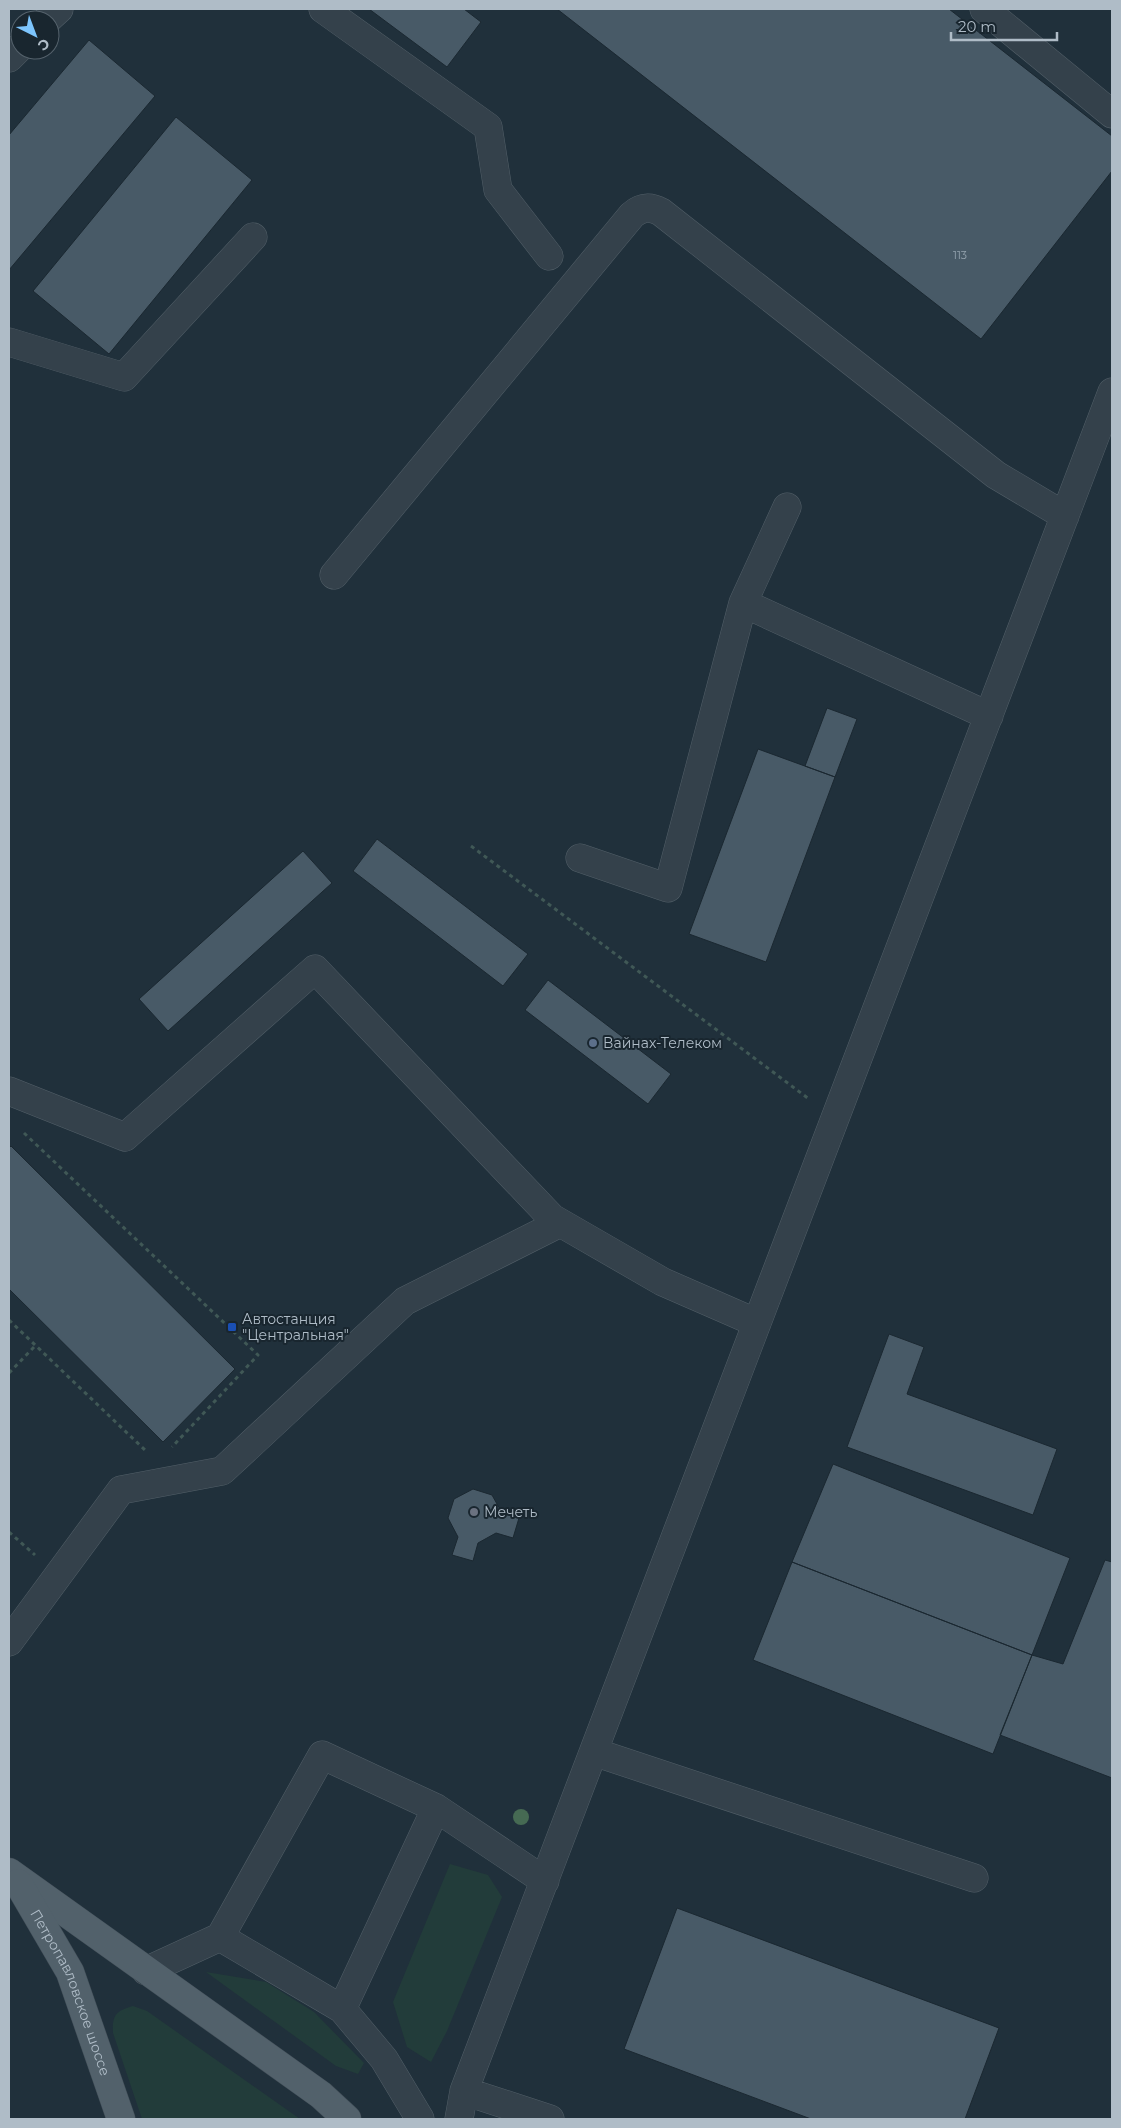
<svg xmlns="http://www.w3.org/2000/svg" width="1121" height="2128" viewBox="0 0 1121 2128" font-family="Montserrat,sans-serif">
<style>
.green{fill:#223c3a}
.building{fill:#485a67;stroke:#1b2831}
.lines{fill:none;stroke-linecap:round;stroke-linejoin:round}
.minor-casing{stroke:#525f68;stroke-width:29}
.major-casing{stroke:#404d57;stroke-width:29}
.path{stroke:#405856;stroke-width:3;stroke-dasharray:4 4;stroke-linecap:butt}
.minor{stroke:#34414b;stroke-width:28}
.major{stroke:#52616b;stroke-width:28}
.tree{fill:#466a53}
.service-dot{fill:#5c6f8a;stroke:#19262f;stroke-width:2}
.transit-dot{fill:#1a4fb4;stroke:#19262f;stroke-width:2}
.worship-dot{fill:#6b7280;stroke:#19262f;stroke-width:2}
.labels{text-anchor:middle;stroke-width:4;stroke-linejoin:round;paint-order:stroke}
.number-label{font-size:11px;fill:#95a4af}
.poi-label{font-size:14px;fill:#afbcc7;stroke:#19262f;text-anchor:start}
.street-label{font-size:14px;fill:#afbcc7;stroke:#19262f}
</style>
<rect width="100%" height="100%" fill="#20303b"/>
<path class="green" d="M450,1864L488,1875L502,1897L447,2031L431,2062L407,2047L393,2002Z
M206,1972L266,1982L314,2012L364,2063L358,2074L336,2066Z
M133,2006L147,2011L300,2119H142L113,2033C112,2015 116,2011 133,2006Z"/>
<path class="building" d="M369,9H464L481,22L447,67Z
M557,9H949L1112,136V171L981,339Z
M89,40L155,96L9,270V135Z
M176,117L252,180L109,354L33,291Z
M827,708L857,719L835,777L805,766Z
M758,749L835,777L766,962L689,934Z
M377,839L528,954L503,986L353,871Z
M303,851L332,883L168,1031L139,999Z
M548,980L671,1074L648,1104L525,1010Z
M11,1146L235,1369L163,1442L9,1289V1148Z
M889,1334L924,1347L907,1394L1057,1449L1033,1515L847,1447Z
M833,1464L1070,1558L1032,1655L792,1562Z
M473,1489L492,1495L502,1513L519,1518L513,1538L496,1533L478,1543L473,1561L452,1555L458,1537L448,1518L454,1499Z
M1105,1560L1112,1562V1778L1000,1735L1032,1655L1063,1664Z
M792,1562L1032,1655L993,1754L753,1660Z
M677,1908L999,2028L965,2119H811L624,2049Z"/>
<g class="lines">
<g class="minor-casing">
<path id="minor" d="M323,9L488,127L498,190L549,256
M984,9L1112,114
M47,20L59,9
M9,58L20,47
M9,342L124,377L253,237
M334,575L632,215C641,207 650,206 661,212L996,475L1065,516
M743,603L989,716
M580,858L668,888L743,603L787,507
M9,1091L125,1137L315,969L552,1218L663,1282L757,1323
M9,1642L121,1490L222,1471L405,1301L560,1223
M594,1752L974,1878
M220,1937L322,1755L436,1808
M146,1971L220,1937L342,2009L384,2059L420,2119
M342,2009L436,1808L545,1881
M464,2091L550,2119
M459,2119L464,2091L1112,392"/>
</g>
<g class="major-casing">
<g id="major">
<path d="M9,1872L321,2095L347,2119"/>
<path id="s1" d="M18,1883L70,1972L121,2119"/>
</g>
</g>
<path class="path" d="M471,846L809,1099
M24,1133L258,1355L172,1447
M9,1320L147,1452
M9,1373L35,1346
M9,1532L35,1555"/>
<use href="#minor" class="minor"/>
<use href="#major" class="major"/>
</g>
<circle class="tree" cx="521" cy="1817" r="8"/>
<circle class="service-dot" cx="593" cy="1043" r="5"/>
<rect class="transit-dot" x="227" y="1322" width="10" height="10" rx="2.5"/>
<circle class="worship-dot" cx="474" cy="1512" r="5"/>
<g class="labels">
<g class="number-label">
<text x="960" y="259">113</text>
</g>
<g class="poi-label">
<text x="603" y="1048">Вайнах-Телеком</text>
<text x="242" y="1324">Автостанция<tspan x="242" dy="16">"Центральная"</tspan></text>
<text x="484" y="1517">Мечеть</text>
</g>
<g class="street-label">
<text dy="5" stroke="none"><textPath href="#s1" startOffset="122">Петропавловское шоссе</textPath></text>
</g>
</g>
<rect width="1121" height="2128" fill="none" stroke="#afbcc7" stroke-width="20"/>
<g transform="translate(35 35) rotate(138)"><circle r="24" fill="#19262f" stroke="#55626c"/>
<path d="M0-4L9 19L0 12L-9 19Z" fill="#7dc5fd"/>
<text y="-8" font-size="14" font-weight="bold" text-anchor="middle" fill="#afbcc7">С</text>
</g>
<path d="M951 32v8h106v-8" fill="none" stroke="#afbcc7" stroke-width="2.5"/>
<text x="958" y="32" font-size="15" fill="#afbcc7" stroke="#19262f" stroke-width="4" paint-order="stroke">20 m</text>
</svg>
